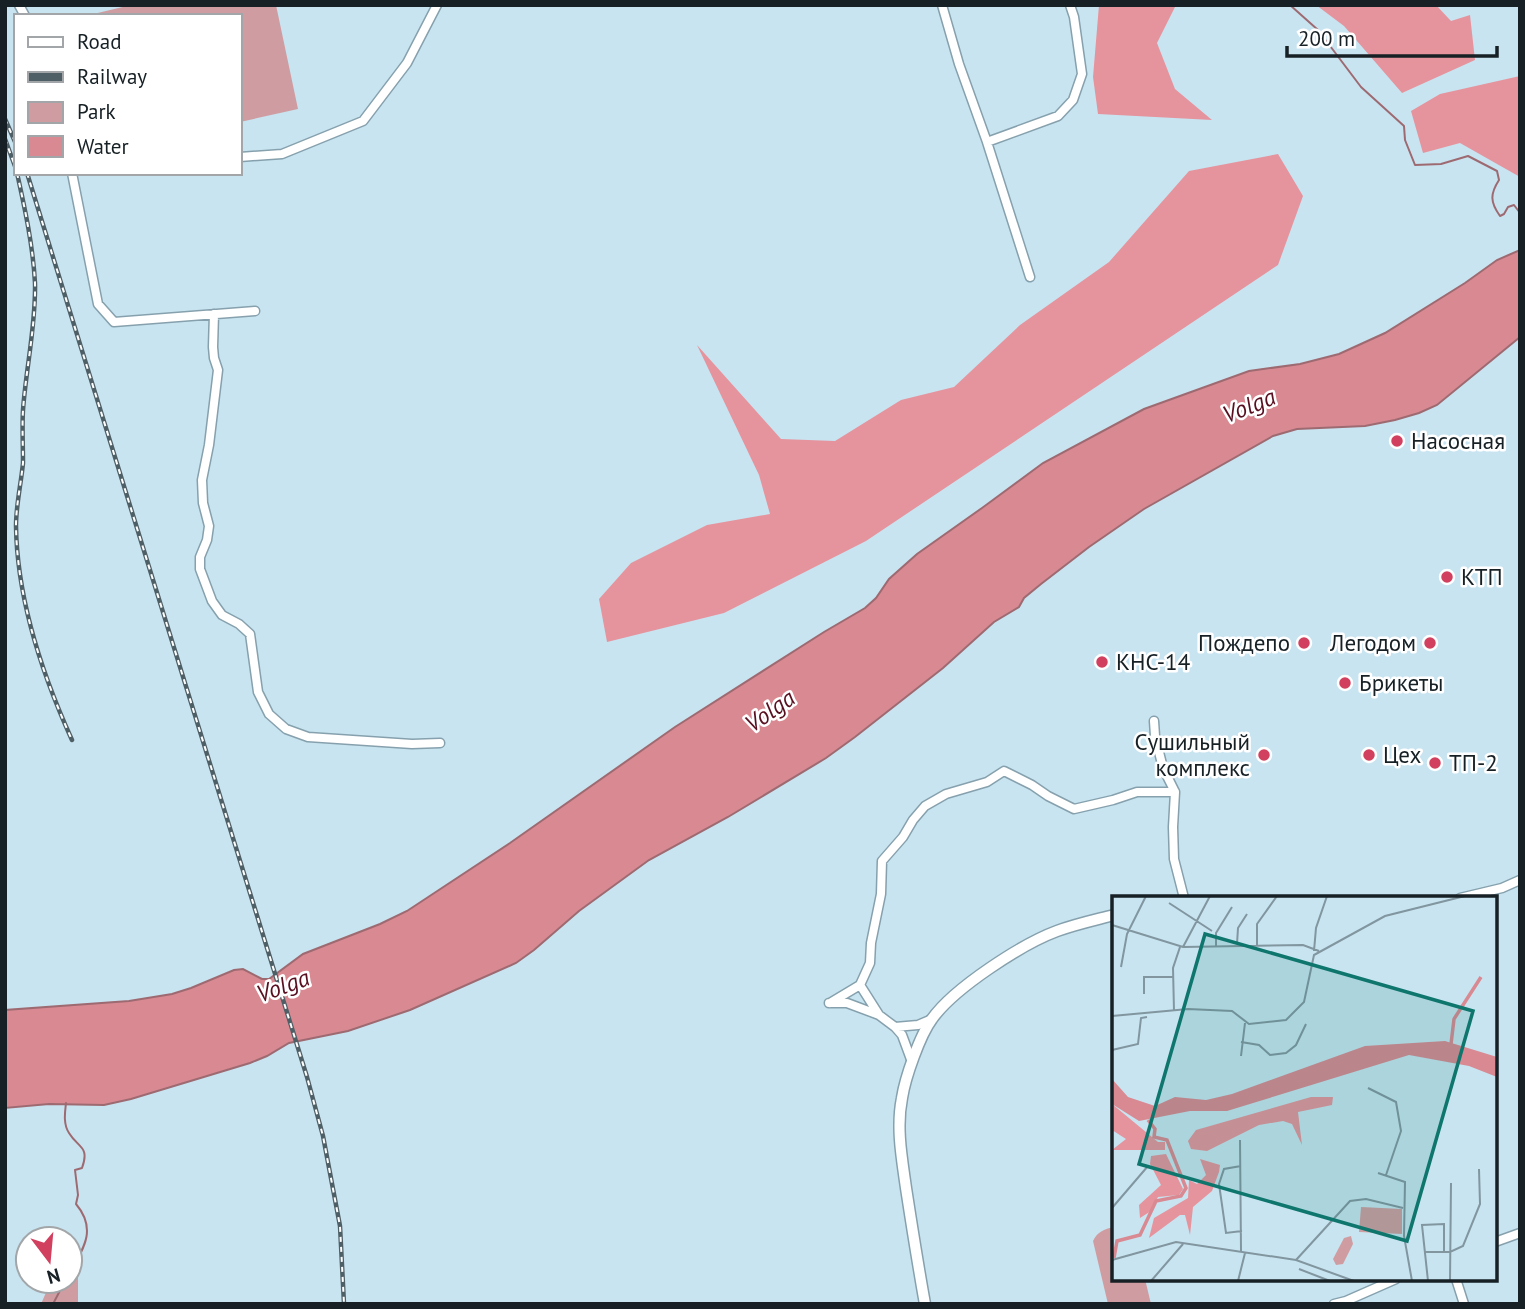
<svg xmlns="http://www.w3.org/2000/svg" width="1525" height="1309" viewBox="0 0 1525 1309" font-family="'PT Sans',sans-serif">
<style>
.green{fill:#cf9da1}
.forest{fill:#e5949d}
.water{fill:#d98992;stroke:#9e6a71;stroke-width:2}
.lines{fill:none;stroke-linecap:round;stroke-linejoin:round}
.stream{stroke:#9e6a71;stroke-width:2}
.minor-casing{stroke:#86a1ad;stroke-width:11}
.tertiary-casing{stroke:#86a1ad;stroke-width:13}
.minor{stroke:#fff;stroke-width:8}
.tertiary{stroke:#fff;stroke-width:10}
.rail-casing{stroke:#4f5f66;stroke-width:4.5}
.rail{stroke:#fff;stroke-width:2;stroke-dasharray:5;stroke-linecap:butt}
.poi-dot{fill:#d1415f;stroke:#fff;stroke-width:2.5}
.labels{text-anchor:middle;stroke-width:5;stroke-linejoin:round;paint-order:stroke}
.poi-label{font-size:23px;fill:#162025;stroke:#fff;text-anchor:start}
.water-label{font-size:24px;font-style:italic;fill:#581021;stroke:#fff}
.inset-river{fill:none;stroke:#d98992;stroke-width:3.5}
.inset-road{fill:none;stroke:#81969f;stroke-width:2}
.view{fill:#0f766e;fill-opacity:0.15;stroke:#0f766e;stroke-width:3.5}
.inset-edge{fill:none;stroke:#162025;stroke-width:3.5}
</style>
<rect width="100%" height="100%" fill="#c8e4f1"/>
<path class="green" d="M131,5H276L298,109L240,122V16H85Z
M1114,1227V1279H1145L1151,1304H1108L1093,1241C1097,1232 1104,1229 1114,1227Z
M71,1250L78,1274V1304H41L51,1281H70Z"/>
<path class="forest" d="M1099,5H1176L1157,43L1175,89L1212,120L1098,114L1093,77Z
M1316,5H1436L1451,21L1470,15L1475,60L1402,93L1344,26Z
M1520,76V177L1460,143L1423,153L1411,111L1440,94Z
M1278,154L1303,196L1278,265L866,541L724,613L607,642L599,599L631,563L707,525L770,514L759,475L697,345L781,439L835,441L901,400L954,387L1020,325L1109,262L1189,171Z"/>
<path class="water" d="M1520,250V337L1437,405L1419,413L1395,420L1365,426L1297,429L1273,436L1144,509L1089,547L1041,584L1024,598L1019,607L994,622L943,668L855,737L826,758L728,817L649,860L579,911L534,950L516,963L410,1010L348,1031L289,1043L267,1056L250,1063L131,1099L104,1105L49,1104L5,1108V1010L129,1001L172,994L191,988L234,970L243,969L262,979H269L303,954L380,924L407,911L510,843L675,727L824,632L865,608L876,598L889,579L917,554L982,508L1043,463L1144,409L1249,371L1300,364L1339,354L1385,333L1465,283L1497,260Z"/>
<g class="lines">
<path class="stream" d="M1290,5L1318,30L1361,87L1404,126L1405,140L1415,165L1441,164L1468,156L1497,171L1499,180C1490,194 1490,202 1500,216L1504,214L1508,207L1514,205L1520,213
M66,1103C65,1112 63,1124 69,1133C78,1148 90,1146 82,1168L75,1170L78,1195L76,1204C97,1229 84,1248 70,1272
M53,1304L65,1281"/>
<g class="minor-casing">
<path id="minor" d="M19,5L25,16
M942,5L959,64L987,142L1030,277
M987,142L1058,116L1073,100L1082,74L1074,17L1070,5
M240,157L282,154L363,121L407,63L437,5
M72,173L98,304L114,322L255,311
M214,314L213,347L214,358L218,370L209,445L202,480L203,503L209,526L207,540L200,557V569L212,601L222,615L239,624L250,634L258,692L269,714L286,729L308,737L412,744L440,743
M1154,721L1155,736L1163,768L1175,792L1173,827L1174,859L1184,898
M1460,898L1502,888L1520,880
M860,985L870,963L871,943L881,894L882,861L903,837L913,820L925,806L946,794L987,782L1004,771L1032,785L1048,796L1074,809L1113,800L1137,792H1175
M860,985L879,1015L895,1027L902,1035L912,1062
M829,1003H847L879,1015
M830,1003L860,985
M895,1027L918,1025L932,1019
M1495,1242L1520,1233
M1456,1279L1464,1304
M1334,1304L1346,1301L1396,1279"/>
</g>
<g class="tertiary-casing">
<path id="tertiary" d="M925,1304C918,1265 912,1227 906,1188C902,1159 896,1128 902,1098C905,1078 920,1035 932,1019C954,988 1022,944 1057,931C1076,924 1095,920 1114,915"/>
</g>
<use href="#minor" class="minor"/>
<use href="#tertiary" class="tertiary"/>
<g class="rail-casing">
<path id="rail" d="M5,119L16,144
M5,139L16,169
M17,173C25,209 33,246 35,283C36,325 26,368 23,410C22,427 23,445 23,463C21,484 16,505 16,526C17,599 42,674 72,740
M27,173L307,1077L323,1136L340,1226L344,1304"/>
</g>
<use href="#rail" class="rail"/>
</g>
<g class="poi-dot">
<circle cx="1397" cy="441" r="7"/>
<circle cx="1447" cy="577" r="7"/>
<circle cx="1304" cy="643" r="7"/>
<circle cx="1430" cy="643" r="7"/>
<circle cx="1102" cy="662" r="7"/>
<circle cx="1345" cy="683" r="7"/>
<circle cx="1264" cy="755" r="7"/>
<circle cx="1369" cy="755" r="7"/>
<circle cx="1435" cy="763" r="7"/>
</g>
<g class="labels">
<g class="poi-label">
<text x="1411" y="449">Насосная</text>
<text x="1461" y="585">КТП</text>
<text x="1290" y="651" text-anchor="end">Пождепо</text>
<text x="1416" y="651" text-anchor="end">Легодом</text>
<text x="1116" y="670">КНС-14</text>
<text x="1359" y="691">Брикеты</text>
<text x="1250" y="750" text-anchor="end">Сушильный<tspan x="1250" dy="26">комплекс</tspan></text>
<text x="1383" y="763">Цех</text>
<text x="1449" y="771">ТП-2</text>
</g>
<g class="water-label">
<text transform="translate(1249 406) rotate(-22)" y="8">Volga</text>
<text transform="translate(770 711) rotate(-35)" y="8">Volga</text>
<text transform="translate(283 986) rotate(-20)" y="8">Volga</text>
</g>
</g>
<g transform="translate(1112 896)">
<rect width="385" height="385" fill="#c8e4f1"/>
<path d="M249,311L290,313V338L247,336ZM239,340L241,348L231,368L224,369L221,363L232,342Z" fill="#cf9da1"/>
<path d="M199,201H221L220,209L186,216L190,249L180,228L171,225L147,229L95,255L79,253L76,245L84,234ZM0,208L46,246H53V254H0L14,243L0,234ZM54,258L71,293L67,299L46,301L39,315L28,322L27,309L49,289L38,268L39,260ZM88,263L108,269L107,276L100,295L81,311L78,339L73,319H68L37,342L42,322L76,302L77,284L85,288L94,279Z" fill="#e5949d"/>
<path d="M333,145L385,161V181L357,170L297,159L115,215H78L27,225L0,208V183L16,201L43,210L63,201L94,204L120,198L253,150Z" fill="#d98992"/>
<path class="inset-river" d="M339,148L342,123L369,81M2,362L5,345L28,339L44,305L69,300L74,292L55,244L42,241L43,233L36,224"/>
<path class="inset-road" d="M57,7L100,35M0,29L71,51L191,49L207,55M125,48L126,32L135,18M145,49V28L165,0M71,51L98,0M104,51V37L120,11M202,55L204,32L215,0M9,71L15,38L34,0M32,98V81H61M62,115L61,72L68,51M0,120L76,113L120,115L137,128L174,124L192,106L202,59L273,20L353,0M129,146L147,149L158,159L174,157L184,149L194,128M0,154L26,148L29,122L35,121M129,160L133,127M256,192L284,206L289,235L274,279M128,244L129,355M129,270L112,273L107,288L114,337L130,335M266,277L293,286L292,340L300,385M0,312L36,270M313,356H338L351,350L368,308L367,273M0,364L64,346L184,364L242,385M184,364L238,305L254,303L291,312M187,373L218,385M39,385L71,348M126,385L133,357M316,385L310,329L332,328V356M338,385L339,287"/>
<path class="view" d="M93,38L361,115L295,345L27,268Z"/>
<rect width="385" height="385" class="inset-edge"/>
</g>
<rect width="1525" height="1309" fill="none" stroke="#162025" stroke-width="14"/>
<rect x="14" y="14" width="228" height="161" fill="#ffffff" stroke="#a2a6a8" stroke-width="2"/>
<rect x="28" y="37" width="35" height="10" fill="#ffffff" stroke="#a2a6a8" stroke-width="2"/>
<text x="77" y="49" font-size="21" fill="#162025">Road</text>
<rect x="28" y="72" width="35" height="10" fill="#4f5f66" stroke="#a2a6a8" stroke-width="2"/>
<text x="77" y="84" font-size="21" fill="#162025">Railway</text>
<rect x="28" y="102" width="35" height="21" fill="#cf9da1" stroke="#a2a6a8" stroke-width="2"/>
<text x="77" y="119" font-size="21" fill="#162025">Park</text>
<rect x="28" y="136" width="35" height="21" fill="#d98992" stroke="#a2a6a8" stroke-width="2"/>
<text x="77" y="154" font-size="21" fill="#162025">Water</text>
<g transform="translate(49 1260) rotate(164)"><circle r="33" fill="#ffffff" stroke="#a2a6a8" stroke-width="2"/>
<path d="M0-5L12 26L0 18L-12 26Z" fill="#d1415f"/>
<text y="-10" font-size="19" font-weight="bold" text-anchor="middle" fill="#162025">N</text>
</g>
<path d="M1287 46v10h210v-10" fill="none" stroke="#162025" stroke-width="3.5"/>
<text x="1298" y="46" font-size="21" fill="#162025" stroke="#ffffff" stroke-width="5" paint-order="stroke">200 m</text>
</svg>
